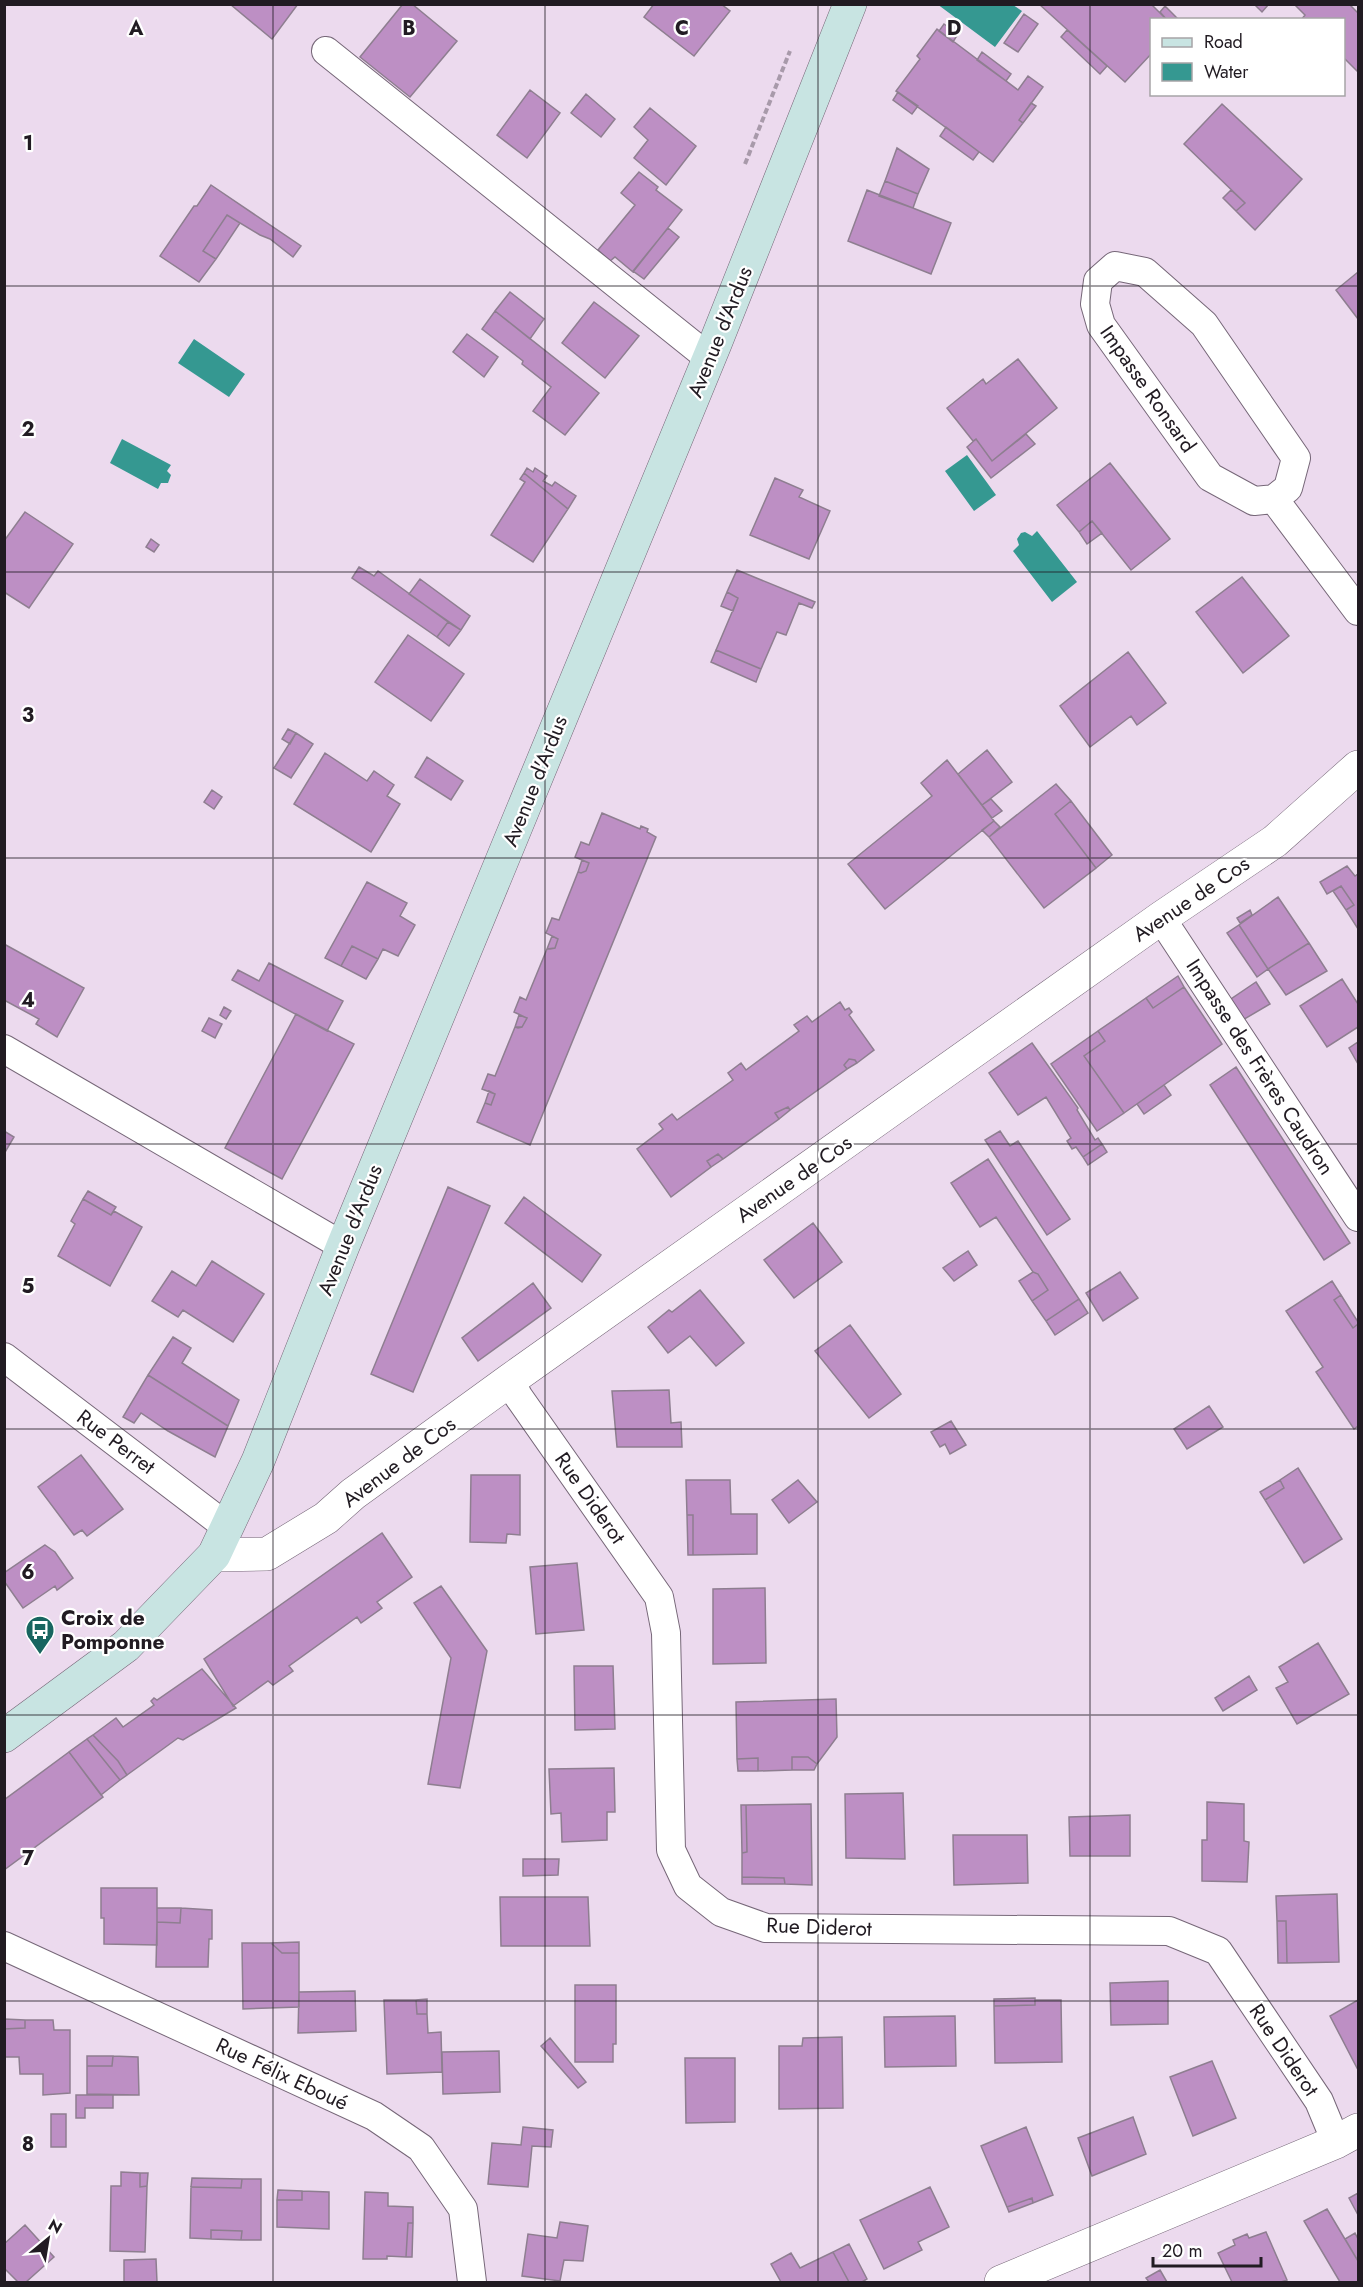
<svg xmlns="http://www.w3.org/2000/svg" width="1363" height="2287" viewBox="0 0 1363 2287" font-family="Jost,sans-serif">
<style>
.water{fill:#359891}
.building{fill:#bd8fc4;stroke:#8e7e90;stroke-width:1.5}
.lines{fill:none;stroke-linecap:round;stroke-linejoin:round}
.minor-casing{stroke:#766778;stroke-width:30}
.tertiary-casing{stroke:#766778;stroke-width:34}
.secondary-casing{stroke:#766778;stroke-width:34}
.path{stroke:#a89aaa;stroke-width:4;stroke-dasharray:6 3;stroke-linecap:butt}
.minor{stroke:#fff;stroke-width:28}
.tertiary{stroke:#fff;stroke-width:33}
.secondary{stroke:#c8e4e2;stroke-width:33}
.grid{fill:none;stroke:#211b22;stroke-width:1.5;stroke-opacity:0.55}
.labels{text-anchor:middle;stroke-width:4.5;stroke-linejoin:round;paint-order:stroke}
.street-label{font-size:21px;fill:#211b22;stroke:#fff}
.poi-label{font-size:21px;font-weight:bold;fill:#211b22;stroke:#fff;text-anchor:start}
.grid-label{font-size:20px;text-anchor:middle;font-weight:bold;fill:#211b22;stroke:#fff;stroke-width:4.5;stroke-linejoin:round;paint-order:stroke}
</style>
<rect width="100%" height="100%" fill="#ecdaee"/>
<path class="water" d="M937,4L1013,5L1022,11L995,47Z
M194,339L245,374L229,397L178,363Z
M122,439L171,465L167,471L171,475L168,483H161L158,489L110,463Z
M967,455L996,495L974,511L945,471Z
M1037,531L1077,582L1052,602L1013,551L1019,545L1017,539L1021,533L1025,532L1032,536Z"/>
<path class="building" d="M230,4H298L272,39Z
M403,4H412L457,41L410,97L360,57Z
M654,4H721L730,11L694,56L644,17Z
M1039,4H1151L1167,20H1152V53L1125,82Z
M1254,4H1269L1262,12Z
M1294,4H1349L1358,13V72L1344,58V20H1301L1305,15Z
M1165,6L1178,19V20H1167L1160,12Z
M1024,14L1038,24L1018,52L1004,43Z
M944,24L958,34L953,42L939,31Z
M937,29L1018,90L1028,76L1043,87L1019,120L1023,123L993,162L896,91L920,59L917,56Z
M1067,30L1107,66L1100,74L1061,37Z
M982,52L1011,74L1006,81L977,60Z
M530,90L560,113L527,158L497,135Z
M898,92L918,106L912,114L893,100Z
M586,94L615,119L601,137L571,113Z
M1031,103L1036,106L1023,123L1019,120Z
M1222,104L1302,179L1255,230L1236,211L1245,203L1184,144Z
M650,108L696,146L666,185L634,158L648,140L634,127Z
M946,127L979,152L973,160L940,136Z
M897,148L929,169L918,194L885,181Z
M639,172L658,187L656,190L682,210L633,272L615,257L610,261L598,250L635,205L621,193Z
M885,181L918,194L913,208L879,196Z
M211,185L301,246L293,257L270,239L260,235L227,215L203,251L216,259L199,282L160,256L194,206H197Z
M867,190L951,223L931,274L848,241Z
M1231,190L1245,203L1236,211L1223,198Z
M227,215L240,223L216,259L203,251Z
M668,228L679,237L644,279L633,271Z
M1358,272V319L1336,290Z
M510,292L544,319L530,339L495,311Z
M594,302L639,336L605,378L562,343Z
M495,311L599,393L565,435L533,411L551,387L522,364L523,361L482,329Z
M467,334L498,357L484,377L453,352Z
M1018,359L1057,408L992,461L976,439L973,441L947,408L983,379L986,384Z
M1026,434L1035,444L991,478L967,447L976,439L992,461Z
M1110,463L1170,539L1131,570L1092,521L1079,532L1057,505Z
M527,468L533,472L535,468L547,476L543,481L552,486L555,482L576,496L568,509L524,473Z
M524,473L568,509L533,562L491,535L525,482L520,479Z
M775,478L803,490L799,497L830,511L809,559L750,535Z
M25,512L73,544L29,608L4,592V541Z
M1092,521L1102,533L1087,544L1079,532Z
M151,539L159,545L154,552L146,547Z
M359,567L374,576L378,571L448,622L437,637L352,578Z
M737,570L815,602L812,608L799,603L786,635L777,632L761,669L716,650L738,598L727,592Z
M1242,577L1289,636L1243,673L1196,612Z
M420,579L470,616L461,630L409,594Z
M727,592L738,598L733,611L721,606Z
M448,622L461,630L449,646L437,637Z
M408,635L464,674L431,721L375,682Z
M716,650L761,669L756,682L711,662Z
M1128,652L1166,703L1137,725L1131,716L1090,747L1060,706Z
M288,729L296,733L290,744L282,739Z
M296,733L313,744L291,778L274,768Z
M987,750L1012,782L982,805L958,774Z
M325,753L367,781L374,771L394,785L387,796L400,804L371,852L294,804Z
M427,757L463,781L451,800L415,777Z
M947,760L994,821L885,909L848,864L932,796L921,783Z
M1056,784L1071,801L1055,814L1096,868L1044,908L989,837Z
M212,790L222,797L214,809L204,802Z
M991,799L1002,811L992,818L982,805Z
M1071,801L1112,855L1096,868L1055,814Z
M602,813L640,829L641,826L648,829L647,832L656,837L530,1145L477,1122L485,1103L491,1105L495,1094L482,1089L488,1074L495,1076L515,1027H522L527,1018L514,1012L520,997L526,1000L547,949L555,948L558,939L546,933L552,918L559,920L578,872L581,873L586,871L589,863L575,857L581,842L589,845Z
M994,821L1000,827L989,837L982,830Z
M582,860L589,863L586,871L581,873L578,872Z
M1347,866L1355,876L1358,874V929L1346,910L1354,905L1341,886L1327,894L1320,882Z
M367,882L407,903L400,916L415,925L398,956L383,949L378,959L352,946L341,966L325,958Z
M1341,886L1354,905L1346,910L1333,891Z
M1278,897L1309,943L1268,969L1239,925Z
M1250,910L1252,915L1240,923L1237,918Z
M1239,925L1268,969L1257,977L1227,933Z
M552,936L558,939L555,948L550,949H547Z
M1309,943L1327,971L1286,995L1268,969Z
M4,944L84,988L57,1037L36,1024L39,1019L4,1000Z
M352,946L378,959L366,979L341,966Z
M269,963L343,1001L327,1031L232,980L238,970L259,981Z
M1178,976L1184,987L1153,1008L1146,998Z
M1342,979L1358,1004V1027L1327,1047L1300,1006Z
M1256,982L1270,1004L1241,1021L1228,1001Z
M1184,987L1222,1044L1124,1113L1084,1056L1105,1041L1098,1031L1146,998L1153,1008Z
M840,1002L845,1010L849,1008L852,1012L849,1015L874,1050L857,1063L855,1060L849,1059L844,1065L847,1069L790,1110L788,1107L775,1113L779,1119L723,1159L718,1154L707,1161L711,1167L671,1197L637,1149L663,1129L659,1124L672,1114L677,1120L733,1080L728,1073L741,1063L746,1070L799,1031L794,1025L807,1016L812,1022Z
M224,1007L231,1011L226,1019L220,1015Z
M296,1014L354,1044L282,1179L225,1148Z
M519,1015L527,1018L522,1027L518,1028L515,1027Z
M209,1018L222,1024L215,1038L202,1031Z
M1098,1031L1105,1041L1084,1056L1124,1113L1097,1131L1051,1064Z
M1358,1042V1064L1349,1048Z
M1032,1043L1078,1108L1077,1110L1095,1140L1098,1138L1102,1144L1083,1157L1076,1147L1072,1149L1067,1141L1071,1138L1046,1097L1018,1115L989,1073Z
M849,1059L855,1060L857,1063L847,1069L844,1065Z
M1236,1067L1350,1243L1324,1260L1210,1085Z
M1164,1085L1171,1095L1144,1114L1137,1104Z
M489,1091L495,1094L491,1105L485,1103Z
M788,1107L790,1110L779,1119L775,1113Z
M4,1131L14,1137L4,1154Z
M1000,1131L1010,1146L1018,1141L1070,1219L1047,1235L985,1140Z
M1102,1144L1107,1152L1088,1165L1083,1157Z
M718,1154L723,1159L711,1167L707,1161Z
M988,1159L1079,1299L1046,1321L1032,1301L1048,1290L1038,1274L1033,1272L996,1217L980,1227L951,1183Z
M448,1187L490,1206L413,1392L371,1374Z
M88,1191L116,1207L111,1215L83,1199Z
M524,1197L601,1255L582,1282L505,1223Z
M83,1199L111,1215L114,1211L142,1227L110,1286L58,1256L75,1224L71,1221Z
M813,1223L842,1262L794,1298L764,1260Z
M968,1251L977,1265L954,1281L943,1268Z
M212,1261L264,1294L233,1342L183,1310L178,1317L152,1301L172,1271L196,1286Z
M1033,1272L1038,1274L1048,1290L1032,1301L1019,1281Z
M1120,1272L1138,1298L1103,1321L1086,1293Z
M1332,1281L1341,1295L1334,1300L1353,1328L1358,1324V1426L1354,1429L1316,1372L1323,1367L1286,1311Z
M533,1283L551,1308L478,1361L462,1338Z
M700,1290L744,1343L716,1366L690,1336L668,1353L648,1327L669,1310L672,1312Z
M1341,1295L1358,1322V1324L1353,1328L1334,1300Z
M1079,1299L1088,1313L1055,1335L1046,1321Z
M850,1325L901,1394L869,1418L815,1351Z
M173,1337L191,1348L182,1363L239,1400L228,1426L148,1375Z
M148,1375L228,1426L215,1457L168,1431L141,1413L134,1423L123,1417Z
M669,1390L671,1423L681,1422L682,1447H617L612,1391Z
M1209,1406L1223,1427L1187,1449L1174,1429Z
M951,1421L966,1445L950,1454L945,1444L940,1447L931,1432Z
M81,1455L123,1509L87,1536L82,1530L74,1535L38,1487Z
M1298,1468L1342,1539L1304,1563L1265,1500L1284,1488L1280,1480Z
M471,1475H520V1535L507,1534L506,1543L470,1542Z
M686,1480H730L731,1514H757V1554L693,1555V1515H687Z
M798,1480L817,1502L789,1523L772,1500Z
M1280,1480L1284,1488L1265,1500L1260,1492Z
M687,1515H693V1555H688Z
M382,1533L412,1577L377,1602L382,1608L361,1623L357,1617L289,1666L293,1671L273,1685L268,1681L233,1706L204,1659Z
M45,1545L55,1552L73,1578L57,1590L55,1586L23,1608L4,1581V1573Z
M577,1563L584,1630L536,1634L530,1567Z
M441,1586L487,1651L460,1788L428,1784L451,1658L414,1603Z
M765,1588L766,1663L713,1664V1589Z
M1318,1643L1349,1694L1297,1724L1276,1688L1288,1682L1279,1667Z
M574,1666H613L615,1729L575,1730Z
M202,1669L236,1708L183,1740L178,1738L127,1775L118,1761L93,1735L116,1718L123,1727L154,1705L151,1701L154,1698L157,1700Z
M1249,1676L1257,1690L1223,1711L1215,1698Z
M836,1699L837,1737L817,1764L808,1757H792V1770L758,1771V1758L737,1759L736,1702Z
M93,1735L118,1761L127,1775L120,1780L87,1739Z
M87,1739L120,1780L101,1795L69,1752Z
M69,1752L103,1797L4,1870V1800Z
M792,1757H808L817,1764L814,1770H792Z
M758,1758V1771H738L737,1759Z
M614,1768L615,1812H607V1840L562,1842L561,1813L551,1814L549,1769Z
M903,1793L905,1859L846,1858L845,1794Z
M1207,1802L1244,1804V1841L1249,1842L1247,1882L1202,1881V1840H1207Z
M811,1804L812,1885L785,1884L784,1878L742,1877V1853L747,1852L746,1805Z
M741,1805H746L747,1852L742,1853Z
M1130,1815V1856H1070L1069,1817Z
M953,1835H1027L1028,1883L954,1885Z
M523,1859H559L558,1875L523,1876Z
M742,1877L784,1878L785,1884H742Z
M101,1888H157V1945L104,1944V1918H101Z
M1337,1894L1339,1962L1287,1963L1286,1921H1277L1276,1896Z
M500,1897H588L590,1946H501Z
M157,1908H181L180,1923L157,1922Z
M181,1908L212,1910V1939H209L208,1967H156L157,1922L180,1923Z
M1277,1921H1286L1287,1963H1278Z
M299,1942V1953H282L271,1943Z
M242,1943H271L282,1953H299V2007L243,2009Z
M1168,1981V2024L1111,2025L1110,1983Z
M575,1985H616V2044H613V2062H575Z
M355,1991L356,2031L298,2033L299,1992Z
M1035,1998V2005L994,2006V1999Z
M427,1999V2014H417L416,2000Z
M384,2000H416L417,2014H427L428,2033L441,2032L442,2072L387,2074Z
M1035,2000H1061L1062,2062L995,2063L994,2006L1035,2005Z
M1358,2000V2067L1357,2068L1330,2016Z
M955,2016L956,2066L885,2067L884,2017Z
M4,2019L25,2020V2028L4,2029Z
M25,2020H53L54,2030H70V2093L43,2095V2074H20L19,2057H4V2029L25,2028Z
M842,2037L843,2108L779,2109V2046H802L803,2038Z
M550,2038L586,2082L578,2088L541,2046Z
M499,2051L500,2092L443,2094L442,2052Z
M87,2056H113L112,2066H87Z
M113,2056L138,2057L139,2095L87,2094V2066H112Z
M685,2058H735V2122L686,2123Z
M1212,2061L1236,2118L1193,2136L1170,2077Z
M76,2095H113V2108H85V2118H76Z
M51,2114H66V2147H51Z
M1133,2117L1146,2154L1092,2176L1078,2138Z
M523,2127L553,2130L551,2147L532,2146L528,2187L488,2184L492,2143L521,2145Z
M1026,2127L1053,2195L1033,2203L1032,2198L1007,2207L981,2146Z
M121,2172L140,2173V2187L147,2186L145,2252L110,2251L111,2186H121Z
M140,2173H148L147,2186L140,2187Z
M192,2178L242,2179L241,2188L191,2187Z
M242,2179H261V2240H241L242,2231L211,2230V2239L190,2238L191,2187L241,2188Z
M930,2187L949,2227L918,2242L922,2250L884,2269L860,2220Z
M278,2190L302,2191V2200H277Z
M302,2191L329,2192V2229L277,2227V2200H302Z
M365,2192L388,2193V2206L413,2207V2223H408L406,2257L387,2256V2259H363Z
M1358,2193V2215L1349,2198Z
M1032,2198L1033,2203L1009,2212L1007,2207Z
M1327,2209L1358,2261V2282H1340L1304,2221Z
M560,2222L588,2226L583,2261L564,2260L560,2281L522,2276L528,2234L557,2238Z
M408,2223H413L412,2257H406Z
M25,2225L54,2257L26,2282H18L4,2268V2244Z
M211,2230L242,2231L241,2240L211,2239Z
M1266,2232L1287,2280L1281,2282H1232L1218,2253L1235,2245L1233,2240L1247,2234L1249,2238Z
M1355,2233L1358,2239V2261L1345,2239Z
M849,2244L867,2279L862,2282H849L833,2252Z
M833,2252L849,2282H781L771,2264L791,2253L800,2268Z
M156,2259L157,2282H124V2260Z
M1160,2270L1167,2282H1149L1146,2278Z"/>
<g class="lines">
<g class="minor-casing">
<path id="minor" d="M326,51L709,358
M1115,266L1145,272L1204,324L1296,458L1288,488L1274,499L1254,501L1210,477L1101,325L1095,304L1098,281Z
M1274,499L1358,611
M1161,918L1358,1217
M4,1049L343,1246
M4,1357L227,1527
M510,1380L518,1396L659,1597L666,1633L671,1850L688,1886L721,1912L766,1928L1169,1931L1218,1951L1319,2101L1336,2142
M4,1946L374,2116L421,2148L463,2209L472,2282"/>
</g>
<g class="tertiary-casing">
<path id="tertiary" d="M214,1555L267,1554L326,1518L353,1494L510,1380L1161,918L1275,841L1358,767
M1001,2282L1336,2142L1358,2130"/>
</g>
<g class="secondary-casing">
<path id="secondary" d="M4,1736L126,1646L214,1555L258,1461L343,1246L715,344L850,4"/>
</g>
<path class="path" d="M745,164L790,51"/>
<use href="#minor" class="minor"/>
<use href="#tertiary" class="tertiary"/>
<use href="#secondary" class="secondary"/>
</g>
<path class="grid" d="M273,4V2282M545,4V2282M818,4V2282M1090,4V2282M4,286H1358M4,572H1358M4,858H1358M4,1144H1358M4,1429H1358M4,1715H1358M4,2001H1358"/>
<defs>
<g id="bus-pin" transform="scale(1.5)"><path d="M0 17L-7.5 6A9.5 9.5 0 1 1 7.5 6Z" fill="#186560" stroke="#fff"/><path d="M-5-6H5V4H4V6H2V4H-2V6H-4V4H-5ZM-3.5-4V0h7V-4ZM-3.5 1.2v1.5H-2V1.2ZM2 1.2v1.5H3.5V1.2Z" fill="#fff"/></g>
</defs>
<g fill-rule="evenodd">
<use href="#bus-pin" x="40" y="1630"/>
</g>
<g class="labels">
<g class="street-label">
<text transform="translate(720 332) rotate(-68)" y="7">Avenue d'Ardus</text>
<text transform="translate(1148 389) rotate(55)" y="7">Impasse Ronsard</text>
<text transform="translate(535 781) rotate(-68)" y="7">Avenue d'Ardus</text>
<text transform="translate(1191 899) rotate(-34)" y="7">Avenue de Cos</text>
<text transform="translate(1260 1067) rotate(57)" y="7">Impasse des Frères Caudron</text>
<text transform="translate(794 1179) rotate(-35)" y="7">Avenue de Cos</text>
<text transform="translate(350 1230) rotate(-68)" y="7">Avenue d'Ardus</text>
<text transform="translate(116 1442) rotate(37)" y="7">Rue Perret</text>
<text transform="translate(399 1462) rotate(-37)" y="7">Avenue de Cos</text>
<text transform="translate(590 1498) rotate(55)" y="7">Rue Diderot</text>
<text transform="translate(819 1927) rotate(2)" y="7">Rue Diderot</text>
<text transform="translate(1284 2050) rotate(56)" y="7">Rue Diderot</text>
<text transform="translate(282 2074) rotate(25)" y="7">Rue Félix Eboué</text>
</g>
<g class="poi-label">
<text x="61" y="1625">Croix de<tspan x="61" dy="24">Pomponne</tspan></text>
</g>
</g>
<g class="grid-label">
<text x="136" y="35">A</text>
<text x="409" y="35">B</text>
<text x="682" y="35">C</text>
<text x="954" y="35">D</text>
<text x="28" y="150">1</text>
<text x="28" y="436">2</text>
<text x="28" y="722">3</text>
<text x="28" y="1007">4</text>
<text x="28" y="1293">5</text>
<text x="28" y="1579">6</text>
<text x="28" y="1865">7</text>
<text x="28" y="2151">8</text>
</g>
<rect width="1363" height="2287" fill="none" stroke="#211b22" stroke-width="12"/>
<rect x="1150" y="18" width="195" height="78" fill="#ffffff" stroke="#a6a4a7" stroke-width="1.5"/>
<rect x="1162" y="38" width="30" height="9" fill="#c8e4e2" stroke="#a6a4a7" stroke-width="1.5"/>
<text x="1204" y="48" font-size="18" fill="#211b22">Road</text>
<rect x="1162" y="63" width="30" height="18" fill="#359891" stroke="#a6a4a7" stroke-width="1.5"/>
<text x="1204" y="78" font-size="18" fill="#211b22">Water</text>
<g transform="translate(48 2239) rotate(30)" stroke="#ffffff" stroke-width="4.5" paint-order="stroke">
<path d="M0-4.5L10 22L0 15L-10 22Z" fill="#211b22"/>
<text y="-9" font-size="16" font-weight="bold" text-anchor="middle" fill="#211b22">N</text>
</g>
<path d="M1153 2257v9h108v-9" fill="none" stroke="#211b22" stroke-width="3"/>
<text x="1162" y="2257" font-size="18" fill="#211b22" stroke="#ffffff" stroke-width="4.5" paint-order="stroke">20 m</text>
</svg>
